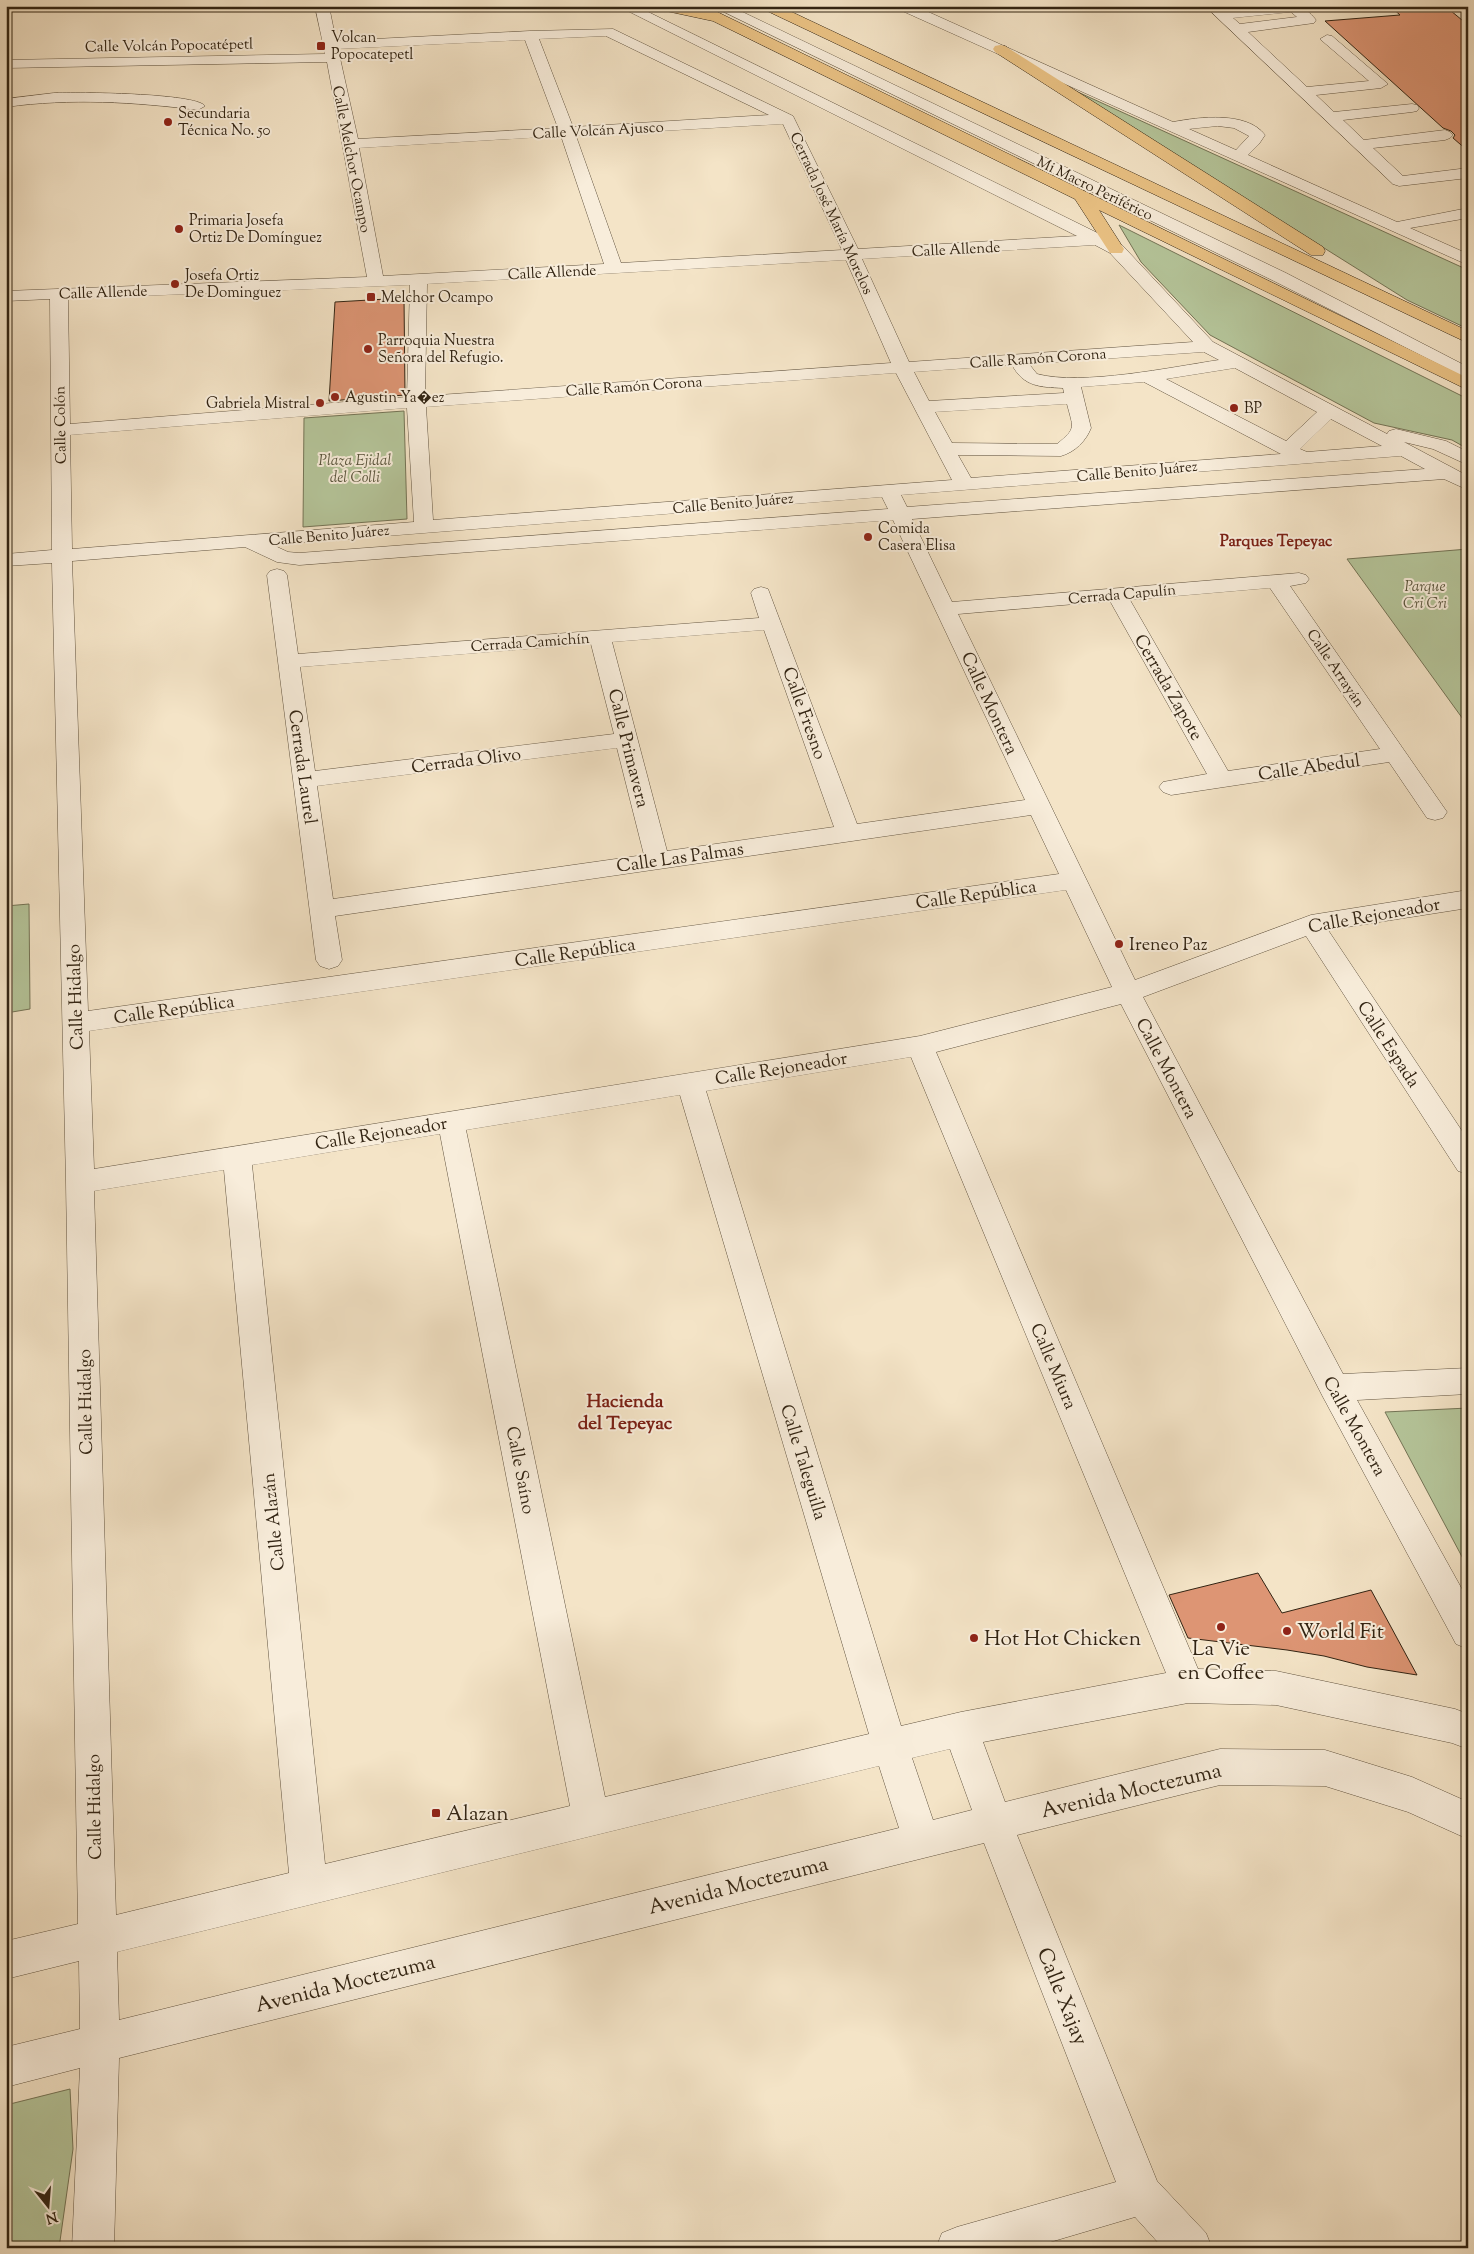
<svg xmlns="http://www.w3.org/2000/svg" width="1474" height="2254" viewBox="0 0 1474 2254" font-family="'Sorts Mill Goudy',serif">
<style>
.green{fill:#b5c59a;stroke:#747456}
.building{fill:#dd9574;stroke:#322413}
.lines{fill:none;stroke-linecap:round;stroke-linejoin:round}
.minor-casing{stroke:#625440;stroke-width:1}
.highway-casing{stroke:#322413;stroke-width:1}
.minor{fill:#f8eddb;fill-rule:evenodd}
.highway{fill:#eac284;fill-rule:evenodd}
.poi-dot{fill:#8f2418;stroke:#f8eddb;stroke-width:2}
.labels{text-anchor:middle;stroke-width:4;stroke-linejoin:round;paint-order:stroke}
.far-poi-label{font-size:15px;fill:#322413;stroke:#f8eddb;text-anchor:start}
.far-street-label{font-size:15px;fill:#322413;stroke:#f8eddb}
.far-park-label{font-size:15px;font-style:italic;fill:#59543c;stroke:#f8eddb}
.far-neighbourhood-label{font-size:16px;font-weight:bold;fill:#7a1f14;stroke:#f8eddb}
.street-label{font-size:18px;fill:#322413;stroke:#f8eddb}
.poi-label{font-size:18px;fill:#322413;stroke:#f8eddb;text-anchor:start}
.neighbourhood-label{font-size:19px;font-weight:bold;fill:#7a1f14;stroke:#f8eddb}
.near-poi-label{font-size:21px;fill:#322413;stroke:#f8eddb;text-anchor:start}
.near-street-label{font-size:21px;fill:#322413;stroke:#f8eddb}
</style>
<rect width="100%" height="100%" fill="#f4e4c7"/>
<filter id="stains"><feTurbulence type="fractalNoise" baseFrequency=".004" numOctaves="4"/><feColorMatrix values="0 0 0 0 .2 0 0 0 0 .09 0 0 0 0 .02 0 0 0 .5 -.17"/></filter>
<radialGradient id="worn" r=".72"><stop offset=".6" stop-color="#630" stop-opacity="0"/><stop offset="1" stop-color="#630" stop-opacity=".3"/></radialGradient>
<path class="green" d="M1069,88L1468,270V329L1407,300Z
M1119,225L1468,399V449L1452,440L1374,423L1210,335L1141,262Z
M404,411L407,519L303,527L304,418Z
M1468,549V726L1347,559Z
M29,904L30,1009L6,1013V906Z
M1468,1408V1568L1385,1412Z
M70,2089L73,2149L59,2248H6V2105Z"/>
<path class="building" d="M1390,6H1445L1468,25V151L1453,138L1455,135L1451,131L1443,128L1325,21L1400,15Z
M404,298L405,395L329,401L335,302Z
M1258,1573L1282,1613L1371,1590L1417,1675L1367,1667L1324,1656L1287,1650L1188,1638L1169,1595Z"/>
<g class="lines">
<g class="minor-casing">
<path id="minor" d="M315,6H329L336,41L530,31L613,29L793,116L858,249L1077,236L618,6H636L1122,245L1213,342L1387,434L1389,431L1396,429L1446,441L1468,452V465L1433,449L1404,442L1468,476V490L1444,479L912,519L952,602L1299,573L1306,575L1309,579L1306,583L1290,586L1447,812L1443,818L1435,820L1427,818L1389,762L1171,795L1163,792L1159,787L1163,782L1207,774L1110,601L958,614L1135,980L1311,915L1468,890V908L1328,930L1468,1140V1174L1458,1171L1306,936L1143,997L1343,1374L1468,1368V1394L1357,1400L1468,1600V1649L1456,1644L1323,1397L1121,1004L936,1052L1198,1669L1276,1671L1455,1709L1468,1714V1749L1452,1743L1276,1705L1188,1703L983,1742L1005,1802L1220,1749L1325,1750L1412,1777L1468,1802V1839L1408,1812L1325,1786L1220,1785L1017,1835L1157,2181L1206,2233L1212,2248H1163L1135,2217L1030,2248H936L942,2233L957,2227L1116,2182L984,1843L119,2058L114,2248H72L80,2068L6,2087V2047L80,2029L79,1961L6,1979V1941L78,1924L66,1182L52,563L6,566V554L52,550L50,299L6,301V291L367,277L327,62L6,68V60L325,54ZM606,36L769,115L573,127L539,39ZM525,40L558,128L358,139L338,49ZM783,124L842,250L621,263L576,136ZM561,136L604,264L383,276L359,148ZM1095,245L1110,253L1193,342L909,362L862,259ZM846,260L891,363L425,396L427,284ZM410,285L407,397L70,424L68,299ZM1204,352L1219,360C1172,367 1082,386 1037,374L1029,364ZM1012,365C1024,387 1040,387 1063,388L1064,393L929,401L914,372ZM1235,368L1317,412L1286,441L1166,379ZM896,373L952,480L433,520L426,407ZM1144,382L1281,454L971,478L958,455L1061,456C1075,452 1086,441 1091,428L1081,387ZM1067,404C1073,428 1077,428 1057,444L952,443L935,412ZM407,408L414,522L72,549L70,435ZM1331,419L1382,446L1307,452L1300,449ZM1401,456L1425,469L907,507L901,495ZM882,497L888,509L299,553L288,552L273,545ZM893,520L1025,800L857,824L768,589L761,587L754,589L751,593L759,618L298,654L287,575L284,571L277,569L270,571L267,575L316,960L320,966L329,969L338,966L342,960L335,916L1031,815L1059,874L88,1011L72,561L245,547L277,562L299,565ZM1270,588L1380,749L1228,771L1130,600ZM764,630L834,827L667,851L612,642ZM591,644L614,734L315,771L300,667ZM617,748L644,855L333,899L317,786ZM1066,890L1112,987L920,1036L94,1169L89,1031ZM911,1057L1166,1673L961,1712L901,1726L706,1091ZM680,1095L869,1734L605,1797L466,1130ZM440,1134L570,1806L325,1864L252,1165ZM224,1170L289,1873L116,1915L94,1191ZM950,1749L972,1810L933,1820L912,1758ZM879,1766L899,1828L119,2020L117,1952Z
M712,6H730L1286,273L1468,367V379L1274,281Z
M896,6H915L1173,122C1199,117 1247,111 1265,135L1259,144L1248,155L1397,222L1468,208V218L1410,228L1468,254V265L898,9ZM1218,126L1234,128L1249,136L1236,150L1189,129Z
M1205,6H1220L1225,11C1240,9 1289,2 1301,7C1306,9 1313,16 1316,20L1314,23L1248,32L1307,87L1369,81L1320,39L1327,35L1332,36L1388,84L1381,88L1316,95L1334,112L1412,104L1417,105L1419,108L1417,111L1412,112L1343,120L1364,140L1445,130L1450,132L1453,135L1450,138L1445,140L1373,148L1403,176L1468,168V178L1399,186L1393,184ZM1291,12L1297,17L1240,24L1233,18Z
M54,93C76,92 196,93 205,106L198,110C134,102 71,98 6,107V99Z"/>
</g>
<g class="highway-casing">
<path id="highway" d="M655,6H705L1468,378V390L1099,210L1124,249L1122,253H1110L1075,199L713,21L657,9Z
M761,6H779L1468,331V343L763,9Z
M1000,45L1005,46L1323,247L1325,251L1323,255H1311L995,52L993,49L995,46Z"/>
</g>
<use href="#minor" class="minor"/>
<use href="#highway" class="highway"/>
</g>
<g class="poi-dot">
<rect x="316" y="41" width="10" height="10" rx="2.5"/>
<circle cx="168" cy="122" r="5"/>
<circle cx="179" cy="229" r="5"/>
<circle cx="175" cy="284" r="5"/>
<rect x="366" y="292" width="10" height="10" rx="2.5"/>
<circle cx="368" cy="349" r="5"/>
<circle cx="335" cy="397" r="5"/>
<circle cx="320" cy="403" r="5"/>
<circle cx="1234" cy="408" r="5"/>
<circle cx="868" cy="537" r="5"/>
<circle cx="1119" cy="944" r="5"/>
<circle cx="1221" cy="1627" r="5"/>
<circle cx="1287" cy="1631" r="5"/>
<circle cx="974" cy="1638" r="5"/>
<rect x="431" y="1808" width="10" height="10" rx="2.5"/>
</g>
<g class="labels">
<g class="far-poi-label">
<text x="331" y="42">Volcan<tspan x="331" dy="17">Popocatepetl</tspan></text>
<text x="178" y="118">Secundaria<tspan x="178" dy="17">Técnica No. 50</tspan></text>
<text x="189" y="225">Primaria Josefa<tspan x="189" dy="17">Ortiz De Domínguez</tspan></text>
<text x="185" y="280">Josefa Ortiz<tspan x="185" dy="17">De Dominguez</tspan></text>
<text x="381" y="302">Melchor Ocampo</text>
<text x="378" y="345">Parroquia Nuestra<tspan x="378" dy="17">Señora del Refugio.</tspan></text>
<text x="345" y="402">Agustin Ya�ez</text>
<text x="310" y="408" text-anchor="end">Gabriela Mistral</text>
<text x="1244" y="413">BP</text>
<text x="878" y="533">Comida<tspan x="878" dy="17">Casera Elisa</tspan></text>
</g>
<g class="far-street-label">
<text transform="translate(169 45) rotate(-1)" y="5">Calle Volcán Popocatépetl</text>
<text transform="translate(598 130) rotate(-3)" y="5">Calle Volcán Ajusco</text>
<text transform="translate(352 159) rotate(79)" y="5">Calle Melchor Ocampo</text>
<text transform="translate(1095 188) rotate(26)" y="5">Mi Macro Periférico</text>
<text transform="translate(832 213) rotate(65)" y="5">Cerrada José María Morelos</text>
<text transform="translate(956 249) rotate(-3)" y="5">Calle Allende</text>
<text transform="translate(552 272) rotate(-3)" y="5">Calle Allende</text>
<text transform="translate(103 292) rotate(-2)" y="5">Calle Allende</text>
<text transform="translate(1038 358) rotate(-4)" y="5">Calle Ramón Corona</text>
<text transform="translate(634 386) rotate(-4)" y="5">Calle Ramón Corona</text>
<text transform="translate(60 425) rotate(-91)" y="5">Calle Colón</text>
<text transform="translate(1137 471) rotate(-5)" y="5">Calle Benito Juárez</text>
<text transform="translate(733 503) rotate(-5)" y="5">Calle Benito Juárez</text>
<text transform="translate(329 535) rotate(-5)" y="5">Calle Benito Juárez</text>
<text transform="translate(1122 594) rotate(-5)" y="5">Cerrada Capulín</text>
<text transform="translate(530 642) rotate(-4)" y="5">Cerrada Camichín</text>
<text transform="translate(1336 668) rotate(56)" y="5">Calle Arrayán</text>
</g>
<g class="far-park-label">
<text x="355" y="465">Plaza Ejidal<tspan x="355" dy="17">del Colli</tspan></text>
<text x="1425" y="591">Parque<tspan x="1425" dy="17">Cri Cri</tspan></text>
</g>
<g class="far-neighbourhood-label">
<text x="1276" y="546">Parques Tepeyac</text>
</g>
<g class="street-label">
<text transform="translate(1169 687) rotate(60)" y="6">Cerrada Zapote</text>
<text transform="translate(990 703) rotate(65)" y="6">Calle Montera</text>
<text transform="translate(805 713) rotate(70)" y="6">Calle Fresno</text>
<text transform="translate(629 748) rotate(76)" y="6">Calle Primavera</text>
<text transform="translate(466 760) rotate(-7)" y="6">Cerrada Olivo</text>
<text transform="translate(303 767) rotate(82)" y="6">Cerrada Laurel</text>
<text transform="translate(1309 767) rotate(-8)" y="6">Calle Abedul</text>
<text transform="translate(680 857) rotate(-8)" y="6">Calle Las Palmas</text>
<text transform="translate(976 894) rotate(-8)" y="6">Calle República</text>
<text transform="translate(1374 915) rotate(-10)" y="6">Calle Rejoneador</text>
<text transform="translate(575 952) rotate(-8)" y="6">Calle República</text>
<text transform="translate(75 997) rotate(-92)" y="6">Calle Hidalgo</text>
<text transform="translate(174 1009) rotate(-8)" y="6">Calle República</text>
<text transform="translate(1389 1044) rotate(57)" y="6">Calle Espada</text>
<text transform="translate(781 1068) rotate(-9)" y="6">Calle Rejoneador</text>
<text transform="translate(1167 1068) rotate(62)" y="6">Calle Montera</text>
<text transform="translate(381 1133) rotate(-9)" y="6">Calle Rejoneador</text>
<text transform="translate(1054 1366) rotate(67)" y="6">Calle Miura</text>
<text transform="translate(85 1402) rotate(-91)" y="6">Calle Hidalgo</text>
<text transform="translate(1355 1426) rotate(61)" y="6">Calle Montera</text>
<text transform="translate(804 1462) rotate(73)" y="6">Calle Taleguilla</text>
<text transform="translate(521 1470) rotate(79)" y="6">Calle Saíno</text>
<text transform="translate(273 1522) rotate(-96)" y="6">Calle Alazán</text>
<text transform="translate(94 1807) rotate(-91)" y="6">Calle Hidalgo</text>
</g>
<g class="poi-label">
<text x="1129" y="950">Ireneo Paz</text>
</g>
<g class="neighbourhood-label">
<text x="625" y="1407">Hacienda<tspan x="625" dy="22">del Tepeyac</tspan></text>
</g>
<g class="near-poi-label">
<text x="1297" y="1638">World Fit</text>
<text x="984" y="1645">Hot Hot Chicken</text>
<text x="1221" y="1655" text-anchor="middle">La Vie<tspan x="1221" dy="24">en Coffee</tspan></text>
<text x="446" y="1820">Alazan</text>
</g>
<g class="near-street-label">
<text transform="translate(1131 1790) rotate(-13)" y="7">Avenida Moctezuma</text>
<text transform="translate(738 1885) rotate(-14)" y="7">Avenida Moctezuma</text>
<text transform="translate(345 1983) rotate(-14)" y="7">Avenida Moctezuma</text>
<text transform="translate(1063 1996) rotate(68)" y="7">Calle Xajay</text>
</g>
</g>
<rect width="1474" height="2254" fill="none" stroke="#f4e4c7" stroke-width="25"/>
<rect x="8" y="8" width="1459" height="2239" fill="none" stroke="#322413" stroke-width="2.5"/>
<rect x="12" y="12" width="1449" height="2229" fill="none" stroke="#322413"/>
<g transform="translate(48 2206) rotate(163)" stroke="#f8eddb" stroke-width="4" paint-order="stroke">
<path d="M0-4L9 19L0 12L-9 19Z" fill="#322413"/>
<text y="-8" font-size="14" font-weight="bold" text-anchor="middle" fill="#322413">N</text>
</g>
<rect width="100%" height="100%" filter="url(#stains)"/>
<rect width="100%" height="100%" fill="url(#worn)"/>
</svg>
